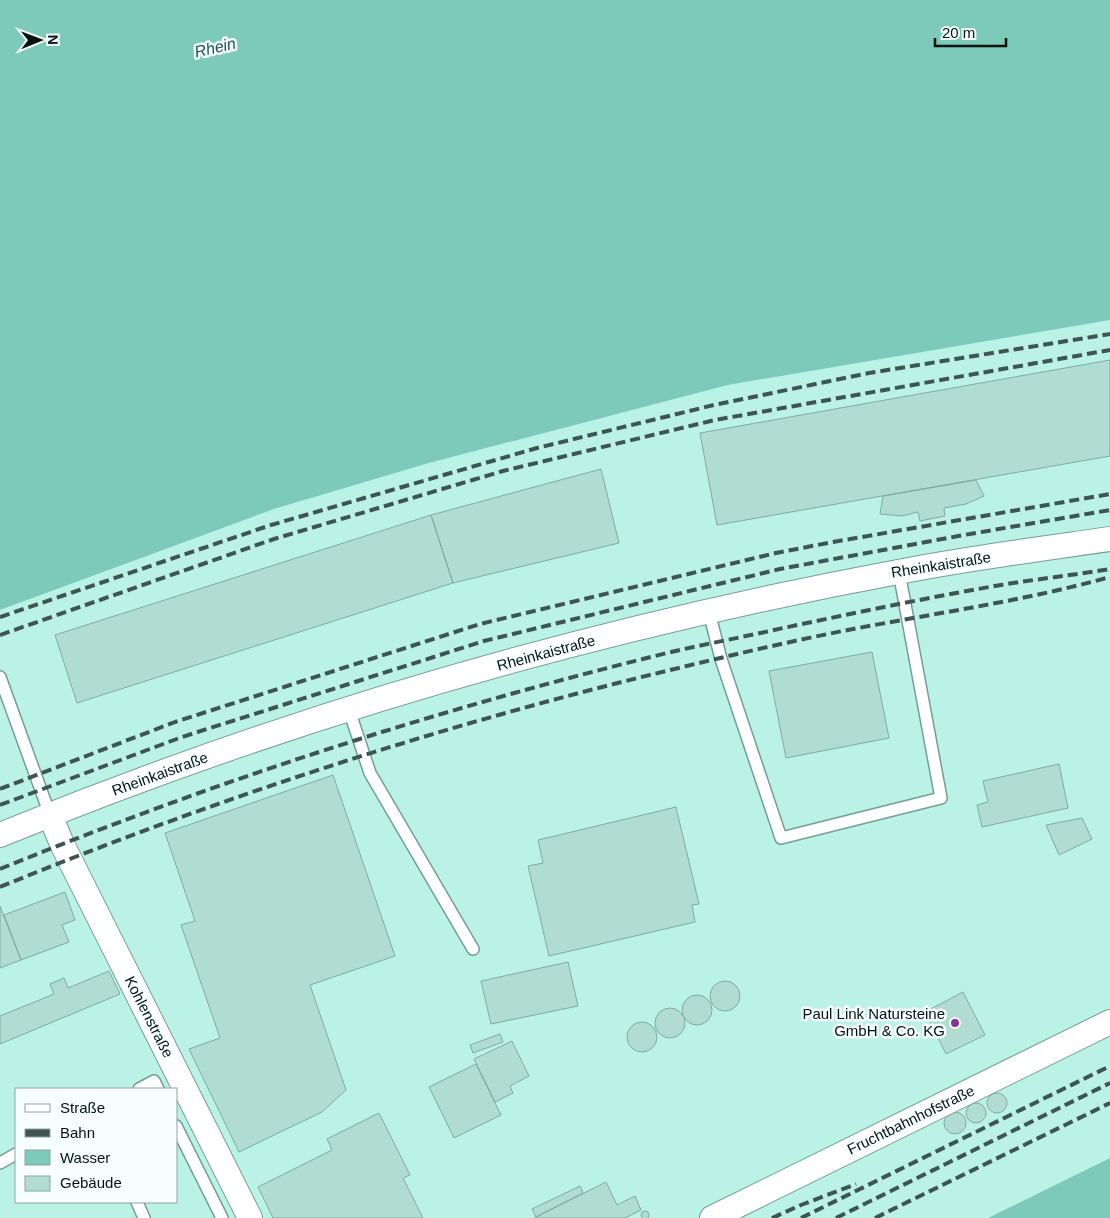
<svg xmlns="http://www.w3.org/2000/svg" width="1110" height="1218" viewBox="0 0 1110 1218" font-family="Arial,sans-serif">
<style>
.built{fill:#bbf2e6;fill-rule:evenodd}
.water{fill:#7dcaba}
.building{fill:#b0dcd2;stroke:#81aba2}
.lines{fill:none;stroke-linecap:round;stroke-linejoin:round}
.lane-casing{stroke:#749e95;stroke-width:14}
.street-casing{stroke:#749e95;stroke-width:26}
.lane{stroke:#fff;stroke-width:11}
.street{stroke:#fff;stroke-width:24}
.rail{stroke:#3e5550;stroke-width:4;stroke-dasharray:10 5;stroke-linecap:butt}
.poi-dot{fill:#8d2f99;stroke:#f6fffd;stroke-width:2}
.labels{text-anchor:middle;stroke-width:5;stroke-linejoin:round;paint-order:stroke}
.street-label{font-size:15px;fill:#041310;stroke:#f6fffd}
.poi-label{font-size:15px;fill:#041310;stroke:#f6fffd;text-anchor:end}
.water-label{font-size:16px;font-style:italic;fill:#15564b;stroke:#f6fffd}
</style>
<rect width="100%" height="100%" fill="#cefbf0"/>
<path class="built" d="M1110,320V1158L988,1218H0V610L274,509L429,463L728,385ZM16,1089H176V1202H16Z"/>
<path class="water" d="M0,0H1110V320L728,385L429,463L274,509L0,610Z
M1110,1158V1218H988Z"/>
<path class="building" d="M1110,360V456L717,525L700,433Z
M601,469L619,543L453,583L431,515Z
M976,480L984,496L966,504L944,508L945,516L920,521L918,512L902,516L880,514L883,496Z
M431,515L453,583L77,703L55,635Z
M872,652L889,738L786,758L769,671Z
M1059,764L1068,808L982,827L977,805L988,802L983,781Z
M333,775L395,956L310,985L346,1090L322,1112L239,1152L189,1049L220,1038L181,925L195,921L165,833Z
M676,807L699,904L692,905L695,922L549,956L528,866L543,863L538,840Z
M1082,818L1092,839L1059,855L1046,825Z
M65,892L75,920L62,925L69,942L21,960L4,915Z
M0,906L21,960L0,968Z
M568,962L578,1006L491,1024L481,981Z
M109,971L120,994L0,1044V1016L54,994L50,984L64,978L68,988Z
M710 996a15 15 0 1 1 30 0a15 15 0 1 1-30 0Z
M963,992L985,1035L946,1054L925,1012Z
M682 1010a15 15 0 1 1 30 0a15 15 0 1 1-30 0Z
M655 1023a15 15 0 1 1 30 0a15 15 0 1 1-30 0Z
M627 1037a15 15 0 1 1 30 0a15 15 0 1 1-30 0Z
M500,1034L503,1042L473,1053L470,1045Z
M512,1041L529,1076L510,1086L513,1093L495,1102L474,1059Z
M476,1064L501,1115L454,1138L429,1087Z
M987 1103a10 10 0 1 1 20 0a10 10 0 1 1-20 0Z
M966 1113a10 10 0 1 1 20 0a10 10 0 1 1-20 0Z
M944 1123a11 11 0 1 1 22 0a11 11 0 1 1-22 0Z
M379,1113L410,1175L403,1178L423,1218H273L258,1187L332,1150L327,1139Z
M606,1182L617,1205L635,1196L641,1210L625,1218H534Z
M580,1186L583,1193L536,1217L532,1209Z
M641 1215a4 4 0 1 1 8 0a4 4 0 1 1-8 0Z"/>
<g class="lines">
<g class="lane-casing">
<path id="lane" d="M709,612L721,659L781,838L941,798L899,572
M0,677L50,815
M349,710L370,773L473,949
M139,1089L154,1081L158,1089
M176,1126L222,1218
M0,1163L16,1154
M137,1202L144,1218"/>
</g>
<g class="street-casing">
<path id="street" d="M50,815L62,844L250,1218
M0,835C288,717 592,629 898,572C968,558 1040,549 1110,539
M712,1218L1110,1022"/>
</g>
<use href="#lane" class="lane"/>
<use href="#street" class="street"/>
<path class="rail" d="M0,617L271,525L537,448L714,405L869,373L1110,334
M0,635L274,539L503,471L715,420L1110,350
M0,789L175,722L480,624L776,553L833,542L1110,494
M0,805L182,737L484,641L780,569L964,535L1110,510
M0,869C213,782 432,711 655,656C694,646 734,639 774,630C849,614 925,598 1001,585C1037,579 1074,575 1110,569
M0,887C215,799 436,727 662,672C724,657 786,642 848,630C936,613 1024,601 1110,577
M772,1218L801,1205L856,1184
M801,1218L1110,1066
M836,1218L1110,1083
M875,1218L1110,1103"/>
</g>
<circle class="poi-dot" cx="955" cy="1023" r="5"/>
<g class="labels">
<g class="street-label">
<text transform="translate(941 565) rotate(-9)" y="5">Rheinkaistraße</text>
<text transform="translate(546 653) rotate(-15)" y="5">Rheinkaistraße</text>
<text transform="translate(160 774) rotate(-20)" y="5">Rheinkaistraße</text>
<text transform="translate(149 1017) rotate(63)" y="5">Kohlenstraße</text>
<text transform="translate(911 1120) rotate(-26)" y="5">Fruchtbahnhofstraße</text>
</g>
<g class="poi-label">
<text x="945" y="1019">Paul Link Natursteine<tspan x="945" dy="17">GmbH &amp; Co. KG</tspan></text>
</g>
<g class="water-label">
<text transform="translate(215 47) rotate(-13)" y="6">Rhein</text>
</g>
</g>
<rect x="15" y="1088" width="162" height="115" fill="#f6fffd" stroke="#95a19e"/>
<rect x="25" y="1104" width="25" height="8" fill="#ffffff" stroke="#95a19e"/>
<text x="60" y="1113" font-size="15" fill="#041310">Straße</text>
<rect x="25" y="1129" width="25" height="8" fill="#3e5550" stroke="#95a19e"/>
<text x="60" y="1138" font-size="15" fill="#041310">Bahn</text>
<rect x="25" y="1150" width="25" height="15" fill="#7dcaba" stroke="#95a19e"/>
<text x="60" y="1163" font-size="15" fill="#041310">Wasser</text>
<rect x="25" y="1176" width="25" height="15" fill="#b0dcd2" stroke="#95a19e"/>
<text x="60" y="1188" font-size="15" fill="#041310">Gebäude</text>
<g transform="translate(40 40) rotate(89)" stroke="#f6fffd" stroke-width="4" paint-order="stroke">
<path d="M0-4L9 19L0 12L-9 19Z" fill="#041310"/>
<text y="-8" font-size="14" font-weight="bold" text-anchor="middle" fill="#041310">N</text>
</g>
<path d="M935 38v8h71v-8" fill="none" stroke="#041310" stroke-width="2.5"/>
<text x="942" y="38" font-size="15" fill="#041310" stroke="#f6fffd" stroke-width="4" paint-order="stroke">20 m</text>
</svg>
